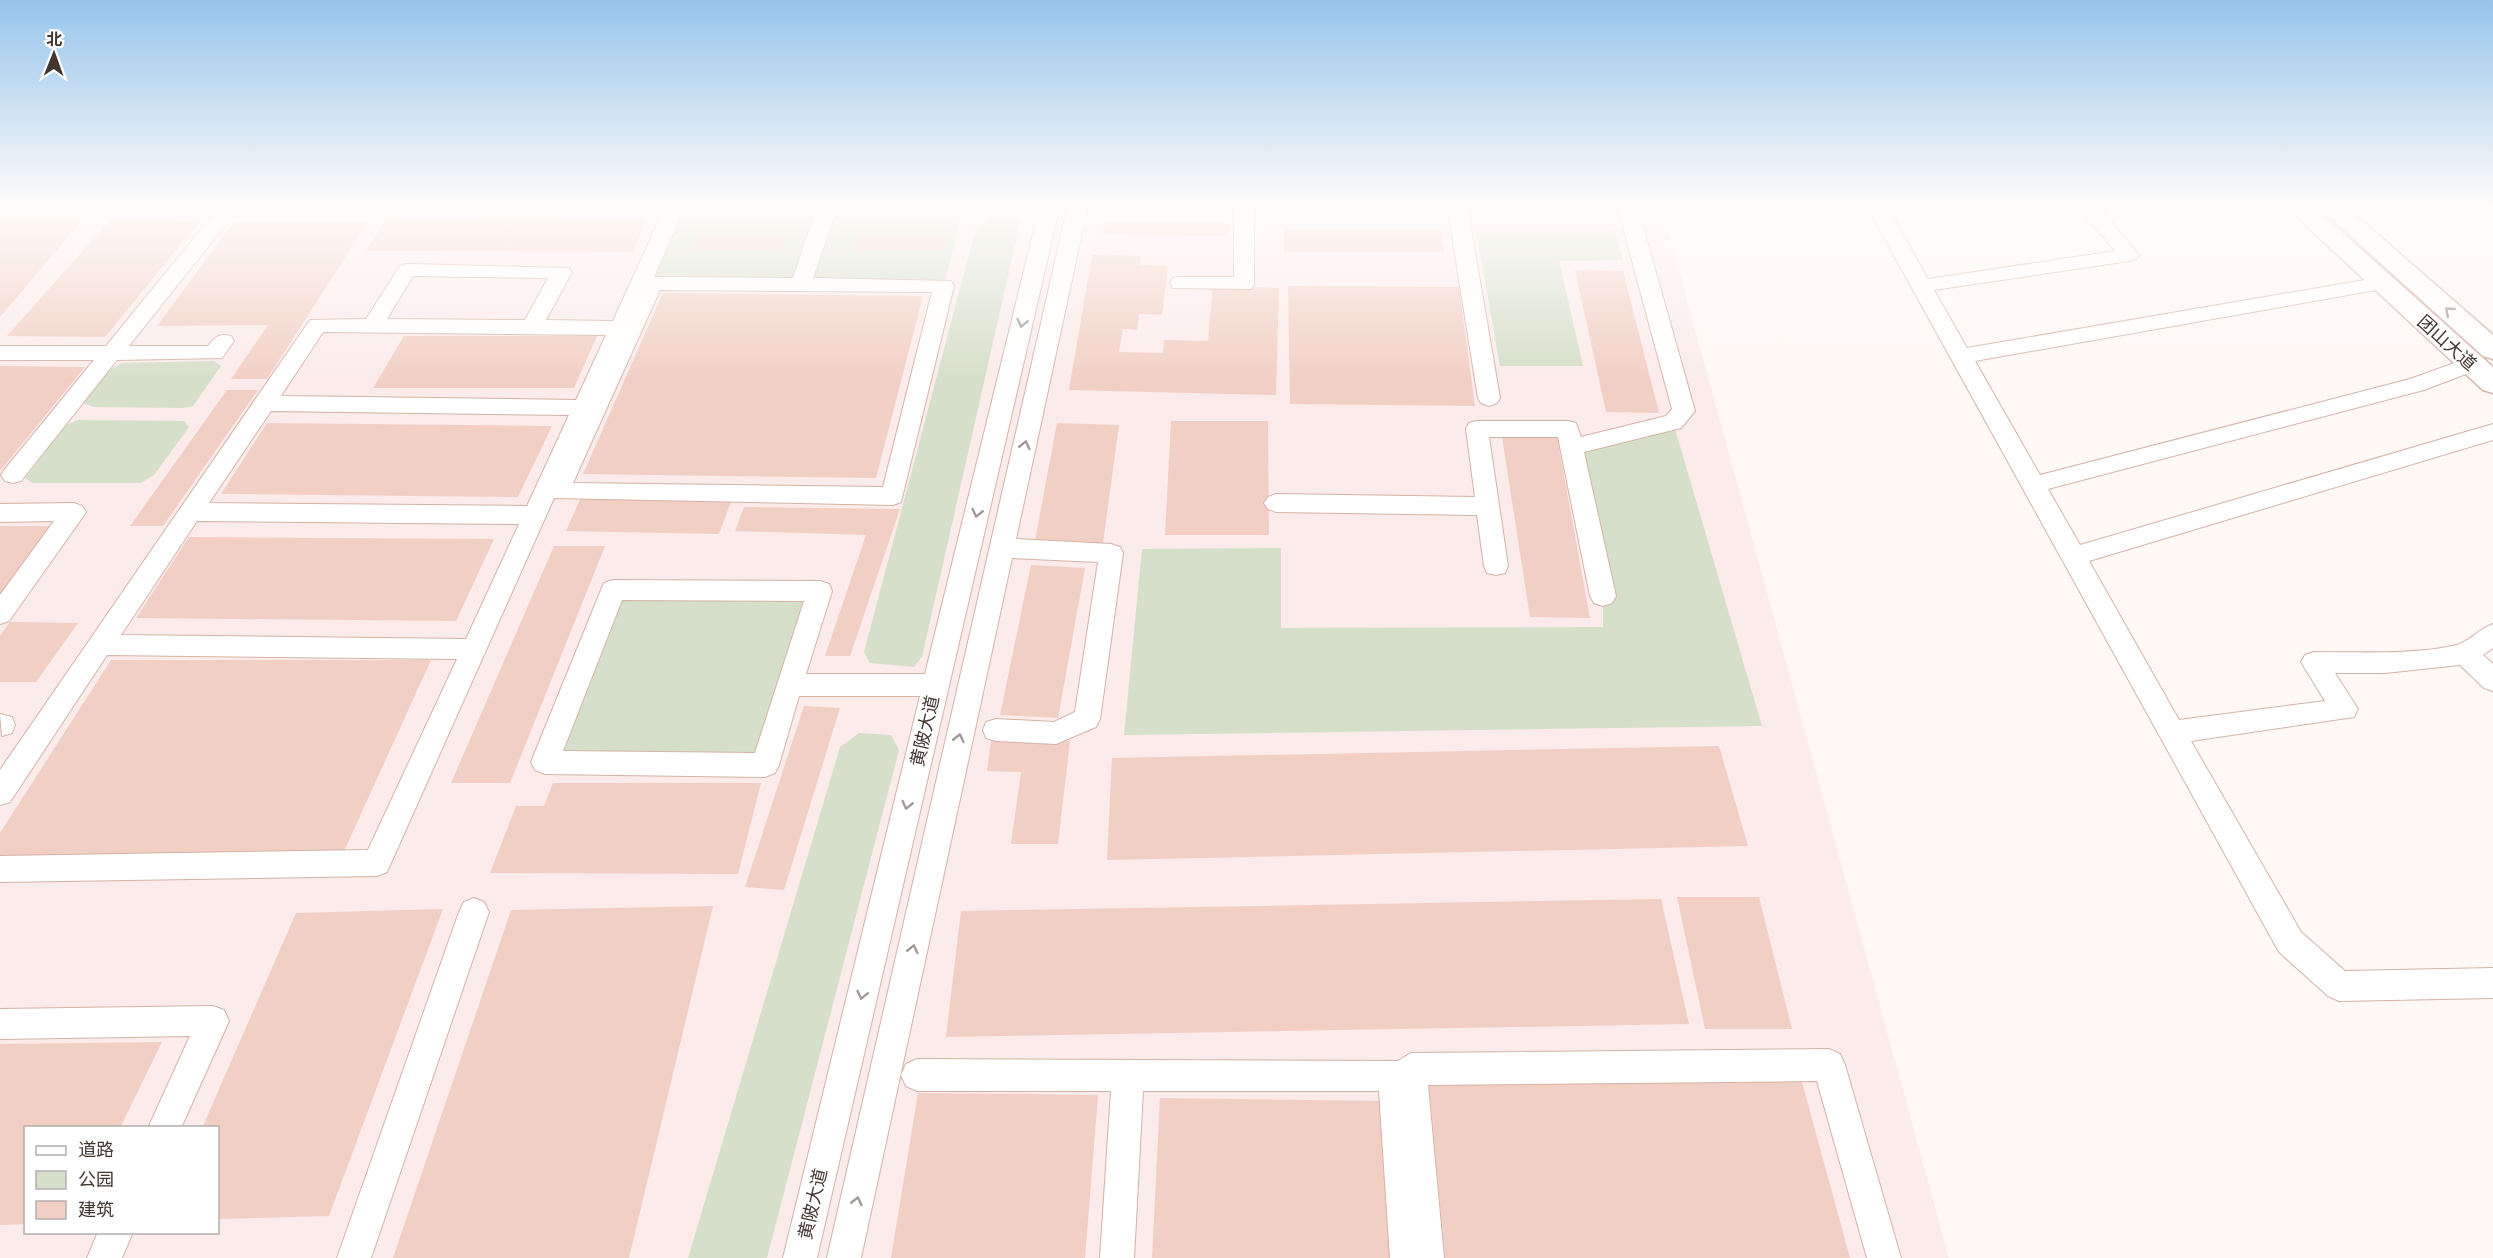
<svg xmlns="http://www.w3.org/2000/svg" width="2493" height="1258" viewBox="0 0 2493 1258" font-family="Arial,'Noto Sans SC',sans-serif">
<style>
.industrial{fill:#fbebeb;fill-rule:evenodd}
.green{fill:#d6dfca}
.building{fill:#f1cfc4}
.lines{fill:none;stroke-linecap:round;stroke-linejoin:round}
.minor-casing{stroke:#d4b3a7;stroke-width:2}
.highway-casing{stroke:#d4b3a7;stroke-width:3}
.minor{fill:#fff;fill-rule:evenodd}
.highway{fill:#fff;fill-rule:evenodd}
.oneway{stroke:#a19a98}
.labels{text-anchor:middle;stroke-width:4.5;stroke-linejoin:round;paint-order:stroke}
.street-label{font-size:18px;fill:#433631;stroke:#fff}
</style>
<rect width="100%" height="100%" fill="#fff8f5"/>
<path class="industrial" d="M0,205H1661L1949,1258H0ZM26,1128H218V1232H26Z"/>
<path class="green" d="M690,205H953L961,215L944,286L653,283L685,209Z
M1010,214L1016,216L1019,227L922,657L914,667L870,663L864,652L976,228L992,215Z
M1476,231H1615L1623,260L1559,261L1583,366H1500Z
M214,361L221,366L193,406L185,408L94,407L83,403L107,372L121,363Z
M78,420L184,421L189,427L154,475L141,483H32L25,478L66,425Z
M1673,422L1762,726L1124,735L1142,549L1281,548V628L1603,627V596L1572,447Z
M613,590L820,591L765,765L545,762Z
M859,733L891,735L899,750L767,1258H688L840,747Z"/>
<path class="building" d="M86,216L0,317V217Z
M512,216L549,219L646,220L633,252L366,251L386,220L487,219Z
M110,220L200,221L105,337L7,336Z
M368,222L267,379H231L268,325L157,326L233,223Z
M1105,222L1229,223L1228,236L1103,234Z
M1284,229H1441L1444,252H1284Z
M698,233H789L783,251H691Z
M858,233H949L945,251H853Z
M1092,255L1141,256L1140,265L1168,266L1162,315L1139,314L1137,330L1123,329L1119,352L1163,353L1164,340L1208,341L1213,286L1279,288L1276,395L1069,390Z
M1575,270L1623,271L1659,413L1606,412Z
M1288,286L1459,287L1475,406L1290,404Z
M663,293L923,296L876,478L583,474Z
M404,336H597L574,388H373Z
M0,366L85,367L0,471Z
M227,390H258L163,526H130Z
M1171,421H1268L1269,535H1165Z
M267,423L552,426L518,497L221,494Z
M1057,423L1119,425L1103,543L1035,541Z
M1502,437H1557L1590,618L1530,617Z
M582,495L732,499L719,534L566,531Z
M744,507L900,509L850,656H825L866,535L735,531Z
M0,526H57L0,603Z
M189,537L494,539L456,621L136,618Z
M554,546H605L510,783H451Z
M1031,565L1085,568L1058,718L1000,715Z
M10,622L78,623L36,682H0V636Z
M111,660H431L340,860H0V833Z
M804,706L840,708L784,890L745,887Z
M991,741H1070L1058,844H1011L1021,772L987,771Z
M1719,746L1748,846L1107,860L1112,758Z
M553,783H761L738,874L490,873L516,806H544Z
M1677,897H1759L1792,1029H1705Z
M1661,899L1689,1024L946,1037L961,911Z
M713,906L629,1258H393L511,910Z
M443,909L329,1216L218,1219V1128H202L296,913Z
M162,1042L120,1128H26V1224L0,1225V1044Z
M1800,1075L1850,1258H1445L1428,1079Z
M918,1093L1098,1095L1085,1258H891Z
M1160,1098L1383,1101L1390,1258H1152Z"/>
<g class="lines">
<g class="minor-casing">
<path id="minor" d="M221,205H241L129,346H208C215,337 219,333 231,336L234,341L222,358L117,360L21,481L13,483L5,481L1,475L5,469L94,360H0V346H106Z
M666,205H686L654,277L793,278L818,205H838L813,278L951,281L954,286L901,502L893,505L554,498L387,872L377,876L0,882V856L368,850L457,659L107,655L10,802L0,805V770L310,320L366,319L400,266L407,264L569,268L572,272L546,320L613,321ZM413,276L548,278L525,320L387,319ZM660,290L932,292L883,487L573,483ZM323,332L606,335L576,400L281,396ZM271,411L569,415L527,506L209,503ZM197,521L519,524L466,639L121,635Z
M1040,205H1060L817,1258H783L920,696H799L779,765L775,773L765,777L545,774L535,770L531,762L601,590L604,583L613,580L820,581L829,584L832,591L806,674H925ZM622,600L804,601L755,753L563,751Z
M1068,205H1088L1016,539L1111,544L1120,547L1123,553L1100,719L1096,727L1056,744L996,741L986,738L983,730L986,722L996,719L1054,722L1075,712L1098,562L1012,558L861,1258H827Z
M1234,205H1254V284L1251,289L1173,288L1170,283L1173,278L1180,277H1234Z
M1447,205H1467L1500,398L1497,403L1489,406L1481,403L1478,398Z
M1617,205H1637L1695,411L1681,428L1584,452L1616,596L1612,603L1603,606L1594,603L1590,596L1558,437H1489L1508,566L1505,573L1496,575L1487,573L1484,566L1477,515L1276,512L1268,509L1264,503L1268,497L1276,494L1475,497L1466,429L1469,423L1477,421H1568L1576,423L1581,437L1666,416L1672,409Z
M1866,205H1886L1928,279L2115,251L2077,205H2097L2139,255L2136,259L2129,261L1934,290L1967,348L2382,277L2389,278L2392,283L2389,288L2382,289L1975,361L2040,475L2410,379L2471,357L2479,359L2482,364L2479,369L2424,390L2048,489L2080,545L2493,424V440L2089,561L2179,720L2325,701L2301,662L2305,655L2314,652C2357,652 2416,655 2457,645C2470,641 2480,628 2493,624V648L2483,655L2493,664V691L2484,688L2460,665L2385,673H2335L2358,709L2354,717L2191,741L2301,932L2345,971L2493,968V998L2339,1001L2328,996L2279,952Z
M74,503L82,506L86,512L82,518L9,621L0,624V595L54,521L0,522V504Z
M0,714L12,717L15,725L12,733L2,736Z
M474,898L484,902L489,912L371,1258H337L459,912L464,902Z
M213,1006L224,1010L229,1021L181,1128H148L190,1036L0,1039V1009Z
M1829,1049L1840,1054L1845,1065L1901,1258H1867L1817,1081L1428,1085L1444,1258H1390L1379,1091H1143L1134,1258H1100L1111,1091H917L906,1086L901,1075L906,1064L917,1059L1398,1061L1411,1053Z
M98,1232H133L122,1258H87Z"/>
</g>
<g class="highway-casing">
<path id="highway" d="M2284,205H2311L2493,367V393L2483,390Z
M2317,205H2344L2493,335V359L2483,356Z"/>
</g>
<use href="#minor" class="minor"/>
<use href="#highway" class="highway"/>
</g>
<defs><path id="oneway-chevron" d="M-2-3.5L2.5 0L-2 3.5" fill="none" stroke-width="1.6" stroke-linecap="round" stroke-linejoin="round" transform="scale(1.5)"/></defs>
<g class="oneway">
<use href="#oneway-chevron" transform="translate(2449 311) rotate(-139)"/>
<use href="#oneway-chevron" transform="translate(1022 323) rotate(103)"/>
<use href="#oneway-chevron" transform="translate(1025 445) rotate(-77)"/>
<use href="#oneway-chevron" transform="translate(977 513) rotate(103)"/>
<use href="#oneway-chevron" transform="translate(959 738) rotate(-77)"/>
<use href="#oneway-chevron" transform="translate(907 805) rotate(103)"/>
<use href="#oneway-chevron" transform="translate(913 949) rotate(-77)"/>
<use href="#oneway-chevron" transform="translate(862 995) rotate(103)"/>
<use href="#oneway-chevron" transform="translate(857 1201) rotate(-77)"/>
</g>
<linearGradient id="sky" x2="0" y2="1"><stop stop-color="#96c5ea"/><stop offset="0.54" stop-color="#fffcfa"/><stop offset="1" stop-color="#fffcfa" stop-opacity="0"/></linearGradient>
<rect width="2493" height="381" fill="url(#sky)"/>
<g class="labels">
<g class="street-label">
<text transform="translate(2447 343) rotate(42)" y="6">团山大道</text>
<text transform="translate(925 731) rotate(-77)" y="6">黄陂大道</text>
<text transform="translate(813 1204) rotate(-77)" y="6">黄陂大道</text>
</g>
</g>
<rect x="24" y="1126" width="195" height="108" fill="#ffffff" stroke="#b4afad" stroke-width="1.5"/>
<rect x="36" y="1146" width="30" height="9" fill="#ffffff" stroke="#b4afad" stroke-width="1.5"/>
<text x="78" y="1156" font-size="18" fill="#433631">道路</text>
<rect x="36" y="1171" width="30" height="18" fill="#d6dfca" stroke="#b4afad" stroke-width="1.5"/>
<text x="78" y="1186" font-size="18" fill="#433631">公园</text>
<rect x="36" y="1201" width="30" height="18" fill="#f1cfc4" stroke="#b4afad" stroke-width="1.5"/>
<text x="78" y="1216" font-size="18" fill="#433631">建筑</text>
<g transform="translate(54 54) rotate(1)" stroke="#ffffff" stroke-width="4.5" paint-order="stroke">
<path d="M0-4.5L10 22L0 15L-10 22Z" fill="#433631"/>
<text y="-9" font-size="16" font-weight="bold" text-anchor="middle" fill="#433631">北</text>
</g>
</svg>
